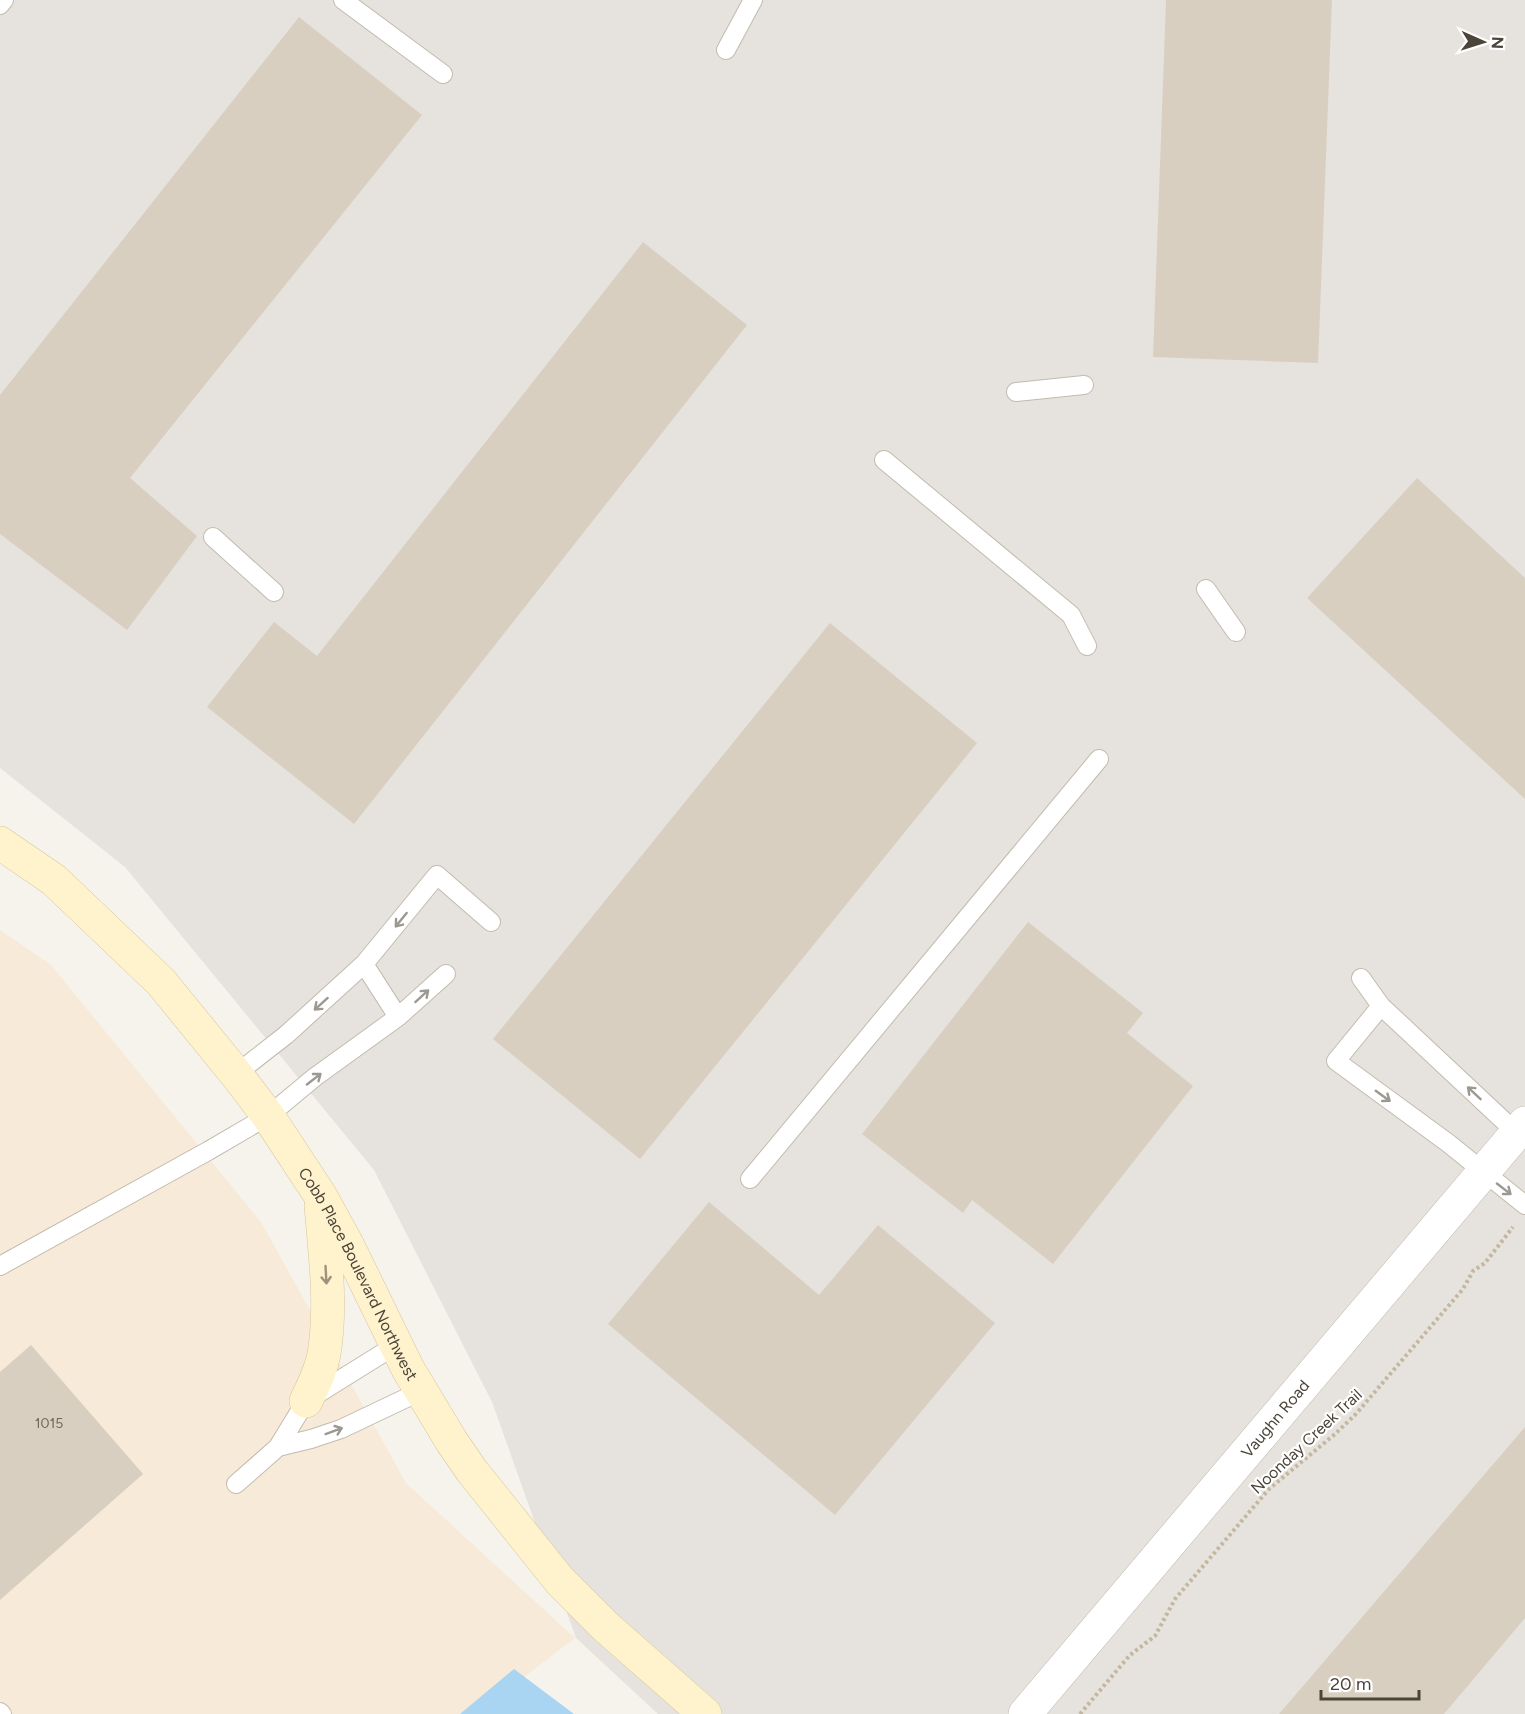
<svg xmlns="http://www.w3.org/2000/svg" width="1525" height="1714" viewBox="0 0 1525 1714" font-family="Figtree,sans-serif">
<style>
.commercial{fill:#f7ead8}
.industrial{fill:#e6e2dd}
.water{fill:#a9d4f2}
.building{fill:#d8cfc1}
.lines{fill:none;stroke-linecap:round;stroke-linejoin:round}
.lane-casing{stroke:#c2bbae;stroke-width:20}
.street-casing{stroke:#c2bbae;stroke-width:34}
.secondary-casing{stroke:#d6c79b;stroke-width:34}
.path{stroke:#c4b79f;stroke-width:4;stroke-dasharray:3 3;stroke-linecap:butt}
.lane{stroke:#fff;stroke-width:18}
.street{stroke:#fff;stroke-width:33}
.secondary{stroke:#fff3cd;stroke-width:33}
.oneway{stroke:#9c9892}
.oneway2{stroke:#9c937c}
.labels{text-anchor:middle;stroke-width:4.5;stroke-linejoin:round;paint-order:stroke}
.number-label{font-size:14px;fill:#6e675b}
.street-label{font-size:16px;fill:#4b4439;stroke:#fff}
</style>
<rect width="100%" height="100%" fill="#f6f3ec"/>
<path class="commercial" d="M0,930L51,965L261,1222L406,1483L575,1638L476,1714H0Z"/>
<path class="industrial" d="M0,0H1525V1714H658L576,1638L492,1402L374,1170L125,867L0,768Z"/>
<path class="water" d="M514,1669L574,1714H460Z"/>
<path class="building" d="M1166,0H1332L1318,363L1153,357Z
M299,17L422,115L130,478L197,536L127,630L0,534V395Z
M643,242L747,325L354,824L207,707L274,622L317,656Z
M1417,478L1525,578V799L1307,598Z
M830,623L977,743L640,1159L493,1039Z
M1028,922L1143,1013L1127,1033L1193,1086L1053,1264L972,1200L963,1213L862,1134Z
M709,1202L819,1295L878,1225L995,1323L835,1515L608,1324Z
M31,1345L143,1474L0,1600V1372Z
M1525,1427V1618L1444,1714H1279Z"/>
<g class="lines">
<g class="lane-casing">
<path id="lane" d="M343,0L443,74
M0,5L4,0
M726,50L753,0
M1016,392L1084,385
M884,460L1071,615L1087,646
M213,537L274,592
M1206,589L1236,632
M364,964L398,1017
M1361,978L1381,1006L1521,1137
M1381,1006L1336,1061L1448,1143L1525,1205
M236,1074L286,1035L364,964L437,875L491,922
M750,1179L1099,759
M0,1266L208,1151L268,1116L315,1077L398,1017L446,974
M278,1447L311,1439L341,1429L421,1391
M236,1484L278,1447L306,1401L396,1345
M0,1712L2,1714"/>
</g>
<g class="street-casing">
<g id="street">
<path id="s1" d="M1025,1714L1525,1123"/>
</g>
</g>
<g class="secondary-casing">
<g id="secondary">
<path id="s2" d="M0,843L54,880L161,982L236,1074L268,1116L320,1195L348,1246L408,1369L452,1442L472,1471L560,1581L606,1627L705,1714"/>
<path d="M306,1401C313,1386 321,1371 324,1354C332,1306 325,1254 321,1206"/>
</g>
</g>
<path class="path" d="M1080,1714L1130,1655L1155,1636L1175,1599L1269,1489L1335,1434L1355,1415L1463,1289L1473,1271L1485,1263L1513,1227"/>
<use href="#lane" class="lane"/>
<use href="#street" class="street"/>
<use href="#secondary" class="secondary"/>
</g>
<defs><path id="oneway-shaft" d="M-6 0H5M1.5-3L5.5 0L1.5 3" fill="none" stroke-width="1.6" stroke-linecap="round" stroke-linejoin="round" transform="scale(1.5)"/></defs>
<g class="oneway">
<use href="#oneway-shaft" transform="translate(401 920) rotate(129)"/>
<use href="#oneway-shaft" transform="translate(422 996) rotate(-42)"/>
<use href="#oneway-shaft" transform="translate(321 1004) rotate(138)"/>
<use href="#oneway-shaft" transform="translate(314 1079) rotate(-38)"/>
<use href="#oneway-shaft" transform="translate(1474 1093) rotate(-137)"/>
<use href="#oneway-shaft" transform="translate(1383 1096) rotate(36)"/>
<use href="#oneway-shaft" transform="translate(1504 1189) rotate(38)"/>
<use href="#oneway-shaft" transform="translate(334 1431) rotate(-20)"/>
</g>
<use class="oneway2" href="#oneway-shaft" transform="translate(326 1275) rotate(87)"/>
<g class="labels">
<g class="number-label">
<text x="49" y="1428">1015</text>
</g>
<g class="street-label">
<text dy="6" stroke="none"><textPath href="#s2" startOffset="567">Cobb Place Boulevard Northwest</textPath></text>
<text dy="6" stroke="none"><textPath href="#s1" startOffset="387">Vaughn Road</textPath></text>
<text transform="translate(1306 1441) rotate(-43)" y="6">Noonday Creek Trail</text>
</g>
</g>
<g transform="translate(1483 42) rotate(93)" stroke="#ffffff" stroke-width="4.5" paint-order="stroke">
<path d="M0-4.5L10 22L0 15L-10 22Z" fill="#4b4439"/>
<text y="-9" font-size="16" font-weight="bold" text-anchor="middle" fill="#4b4439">N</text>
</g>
<path d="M1321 1690v9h98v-9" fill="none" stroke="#4b4439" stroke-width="3"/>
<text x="1330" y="1690" font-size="18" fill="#4b4439" stroke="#ffffff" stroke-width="4.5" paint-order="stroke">20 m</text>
</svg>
